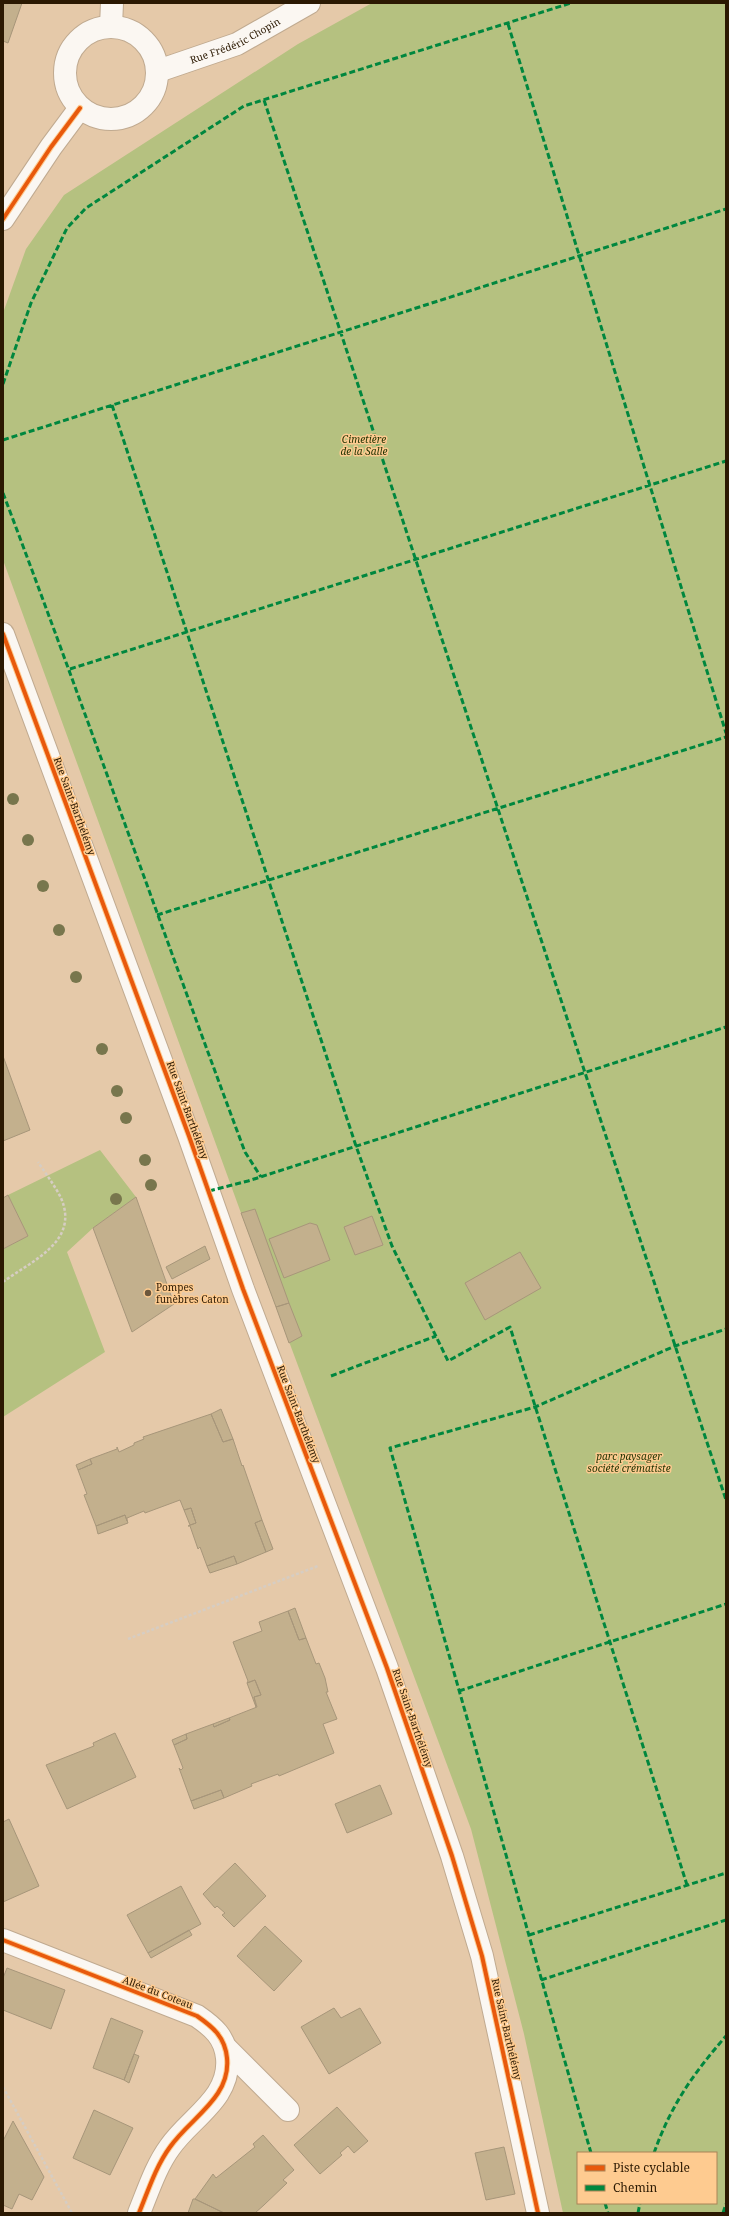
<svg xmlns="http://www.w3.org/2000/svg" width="729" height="2216" viewBox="0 0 729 2216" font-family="'Noto Serif',serif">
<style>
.green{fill:#b5c180;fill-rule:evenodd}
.building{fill:#c3b08d;stroke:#a7967a}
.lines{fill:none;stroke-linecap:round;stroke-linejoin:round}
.minor-casing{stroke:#c0aa90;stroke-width:24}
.path{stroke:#d6cdc3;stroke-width:2.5;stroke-dasharray:3 2;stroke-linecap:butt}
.minor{stroke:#fbf7f2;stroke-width:22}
.quiet{stroke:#00873e;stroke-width:3;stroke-dasharray:6 3;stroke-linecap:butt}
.cycleway-casing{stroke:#fecb90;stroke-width:6}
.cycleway{stroke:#e8590c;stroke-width:4}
.tree{fill:#78764d}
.poi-dot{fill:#6c573c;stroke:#fecb90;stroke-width:1.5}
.labels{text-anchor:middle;stroke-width:3;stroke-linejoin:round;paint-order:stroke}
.street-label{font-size:10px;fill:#2b1902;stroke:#fecb90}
.park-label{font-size:10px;font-style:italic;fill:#1e3201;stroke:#fecb90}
.poi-label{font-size:10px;fill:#2b1902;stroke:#fecb90;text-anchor:start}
</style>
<rect width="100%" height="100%" fill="#e5c9a9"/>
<path class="green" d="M372,3H726V2213H563L524,2034L471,1829L241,1213L3,560V313L26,249L64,195L298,44ZM578,2153H716V2203H578Z
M100,1150L136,1197L93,1228L67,1252L105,1352L3,1417V1249L28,1236L8,1195Z"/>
<path class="building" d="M3,3H22L8,43L3,41Z
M3,1056L30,1130L3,1141Z
M8,1195L28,1236L3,1249V1198Z
M136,1197L174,1304L132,1332L93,1228Z
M255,1209L289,1303L276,1307L241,1213Z
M372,1216L383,1245L355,1255L344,1227Z
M310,1223L317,1225L330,1260L284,1278L269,1239Z
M205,1246L210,1259L172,1279L166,1267Z
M520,1252L541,1288L485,1320L465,1283Z
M289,1303L302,1336L289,1343L276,1307Z
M221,1409L233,1439L223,1442L211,1414Z
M211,1414L223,1442L233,1439L242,1466L243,1465L262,1520L255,1523L266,1552L237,1564L234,1556L207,1566L200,1547L198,1549L190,1526H188L196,1523L191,1508L184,1510L180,1500L145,1513L144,1511L127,1518V1521L125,1515L96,1526L84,1495L87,1494L78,1470L92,1464L90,1459L117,1449V1447L119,1452L134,1445V1443L144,1439L143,1437Z
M90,1459L92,1464L78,1470L76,1465Z
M191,1508L196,1523L190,1525L184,1510Z
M125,1515L128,1523L98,1534L96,1526Z
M262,1520L273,1549L266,1552L255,1523Z
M234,1556L237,1564L210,1573L207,1566Z
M295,1608L306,1638L299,1640L288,1611Z
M288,1611L299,1640L306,1638L316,1664L319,1663L325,1678L328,1692H326L337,1719L323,1724L334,1753L279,1776L278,1774L251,1784L252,1786L224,1798L221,1790L191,1801L179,1768L181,1770L183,1768L174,1745L187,1739L186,1734L213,1724L214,1727L230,1720L229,1718L257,1707L254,1697L261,1695L255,1680L247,1683L248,1681L233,1642L262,1631L259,1622Z
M255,1680L261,1695L254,1697L256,1707L247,1683Z
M229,1718L230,1720L214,1727L213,1724Z
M115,1733L136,1777L67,1809L46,1765L94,1746L93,1743Z
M186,1734L187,1739L174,1745L172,1740Z
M380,1785L392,1814L347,1833L335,1804Z
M221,1790L224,1798L194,1809L191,1801Z
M9,1819L39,1886L3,1902V1822Z
M235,1863L266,1896L234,1927L222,1915L225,1913L217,1906L215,1908L203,1894Z
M181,1886L201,1924L148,1953L127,1915Z
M265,1926L302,1961L274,1991L237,1956Z
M189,1930L192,1935L151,1958L148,1953Z
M7,1968L65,1990L51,2029L3,2010V1978Z
M334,2008L341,2018L360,2008L381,2043L329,2074L301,2027Z
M111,2018L143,2031L124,2080L93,2068Z
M134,2054L139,2056L129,2083L124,2080Z
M337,2107L368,2141L354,2153L348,2146L340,2153L342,2155L320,2174L294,2145Z
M94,2110L133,2128L110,2175L73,2158Z
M13,2121L44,2177L32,2200L19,2194L12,2209L3,2205V2141Z
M263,2135L294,2170L283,2180L287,2183L264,2205L255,2213H224L195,2199L213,2174L216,2178L255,2147L253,2144Z
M504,2147L515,2194L486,2200L475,2153Z
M193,2199H195L224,2213H188Z"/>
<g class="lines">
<g class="minor-casing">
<g id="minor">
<path d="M111,26L112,3"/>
<circle cx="111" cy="73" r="46"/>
<path id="s1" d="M158,71L237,44L309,3"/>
<path d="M3,219L51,147L80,108"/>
<path d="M3,634L189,1136L243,1289L387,1668L452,1856L482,1956L538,2213"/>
<path d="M3,1940L197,2016C213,2027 225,2037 227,2058C231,2098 190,2118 170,2147C156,2166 148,2191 139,2213"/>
<path d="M226,2048L288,2110"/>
</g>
</g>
<path class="path" d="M3,1282C31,1261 80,1242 61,1198C55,1186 46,1174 38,1162
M128,1639L318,1566
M3,2087L72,2213"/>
<use href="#minor" class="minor"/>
<path class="quiet" d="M508,24L726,733
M264,100L726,1500
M3,384L31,303L67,228L86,208L244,106L571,3
M112,405L356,1146L392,1246L448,1361L510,1327L687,1885
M3,440L726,209
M3,493C86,712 163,933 245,1152L261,1177
M70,669L726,461
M157,915L726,737
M209,1191L248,1181L726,1027
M331,1376L436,1336
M459,1691L726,1604
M529,1935L726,1873
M541,1980L726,1920
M591,2153L390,1448L535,1407L675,1346L726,1329
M654,2153C671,2105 693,2074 726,2036
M605,2203L608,2213
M638,2213L640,2203
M723,2213L726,2204"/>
<g class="cycleway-casing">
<path id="cycleway" d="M3,219L51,147L80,108
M3,634L189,1136L243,1289L387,1668L452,1856L482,1956L538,2213
M3,1940L197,2016C213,2027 225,2037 227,2058C231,2098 190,2118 170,2147C156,2166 148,2191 139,2213"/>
</g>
<use href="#cycleway" class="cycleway"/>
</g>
<g class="tree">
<circle cx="13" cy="799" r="6"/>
<circle cx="28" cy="840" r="6"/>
<circle cx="43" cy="886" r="6"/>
<circle cx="59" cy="930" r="6"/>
<circle cx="76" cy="977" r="6"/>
<circle cx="102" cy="1049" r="6"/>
<circle cx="117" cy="1091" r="6"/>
<circle cx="126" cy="1118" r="6"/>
<circle cx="145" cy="1160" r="6"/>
<circle cx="151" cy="1185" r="6"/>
<circle cx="116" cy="1199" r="6"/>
</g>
<circle class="poi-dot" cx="148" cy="1293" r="4"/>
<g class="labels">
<g class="street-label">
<text dy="4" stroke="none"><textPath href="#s1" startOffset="83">Rue Frédéric Chopin</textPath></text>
<text transform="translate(75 806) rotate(70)" y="4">Rue Saint-Barthélémy</text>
<text transform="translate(188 1110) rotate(70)" y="4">Rue Saint-Barthélémy</text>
<text transform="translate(299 1414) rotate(69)" y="4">Rue Saint-Barthélémy</text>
<text transform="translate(413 1718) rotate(71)" y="4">Rue Saint-Barthélémy</text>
<text transform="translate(158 1992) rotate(21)" y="4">Allée du Coteau</text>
<text transform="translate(507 2029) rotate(77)" y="4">Rue Saint-Barthélémy</text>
</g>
<g class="park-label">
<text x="364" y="443">Cimetière<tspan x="364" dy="12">de la Salle</tspan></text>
<text x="629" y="1460">parc paysager<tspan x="629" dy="12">société crématiste</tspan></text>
</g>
<g class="poi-label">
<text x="156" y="1291">Pompes<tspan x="156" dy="12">funèbres Caton</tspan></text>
</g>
</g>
<rect width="729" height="2216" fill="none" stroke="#2b1902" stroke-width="8"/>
<rect x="577" y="2152" width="140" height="52" fill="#fecb90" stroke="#aa8457"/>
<rect x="585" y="2165" width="20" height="6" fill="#e8590c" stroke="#aa8457"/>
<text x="613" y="2172" font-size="12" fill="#2b1902">Piste cyclable</text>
<rect x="585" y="2185" width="20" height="6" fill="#00873e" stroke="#aa8457"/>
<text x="613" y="2192" font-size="12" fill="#2b1902">Chemin</text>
</svg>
